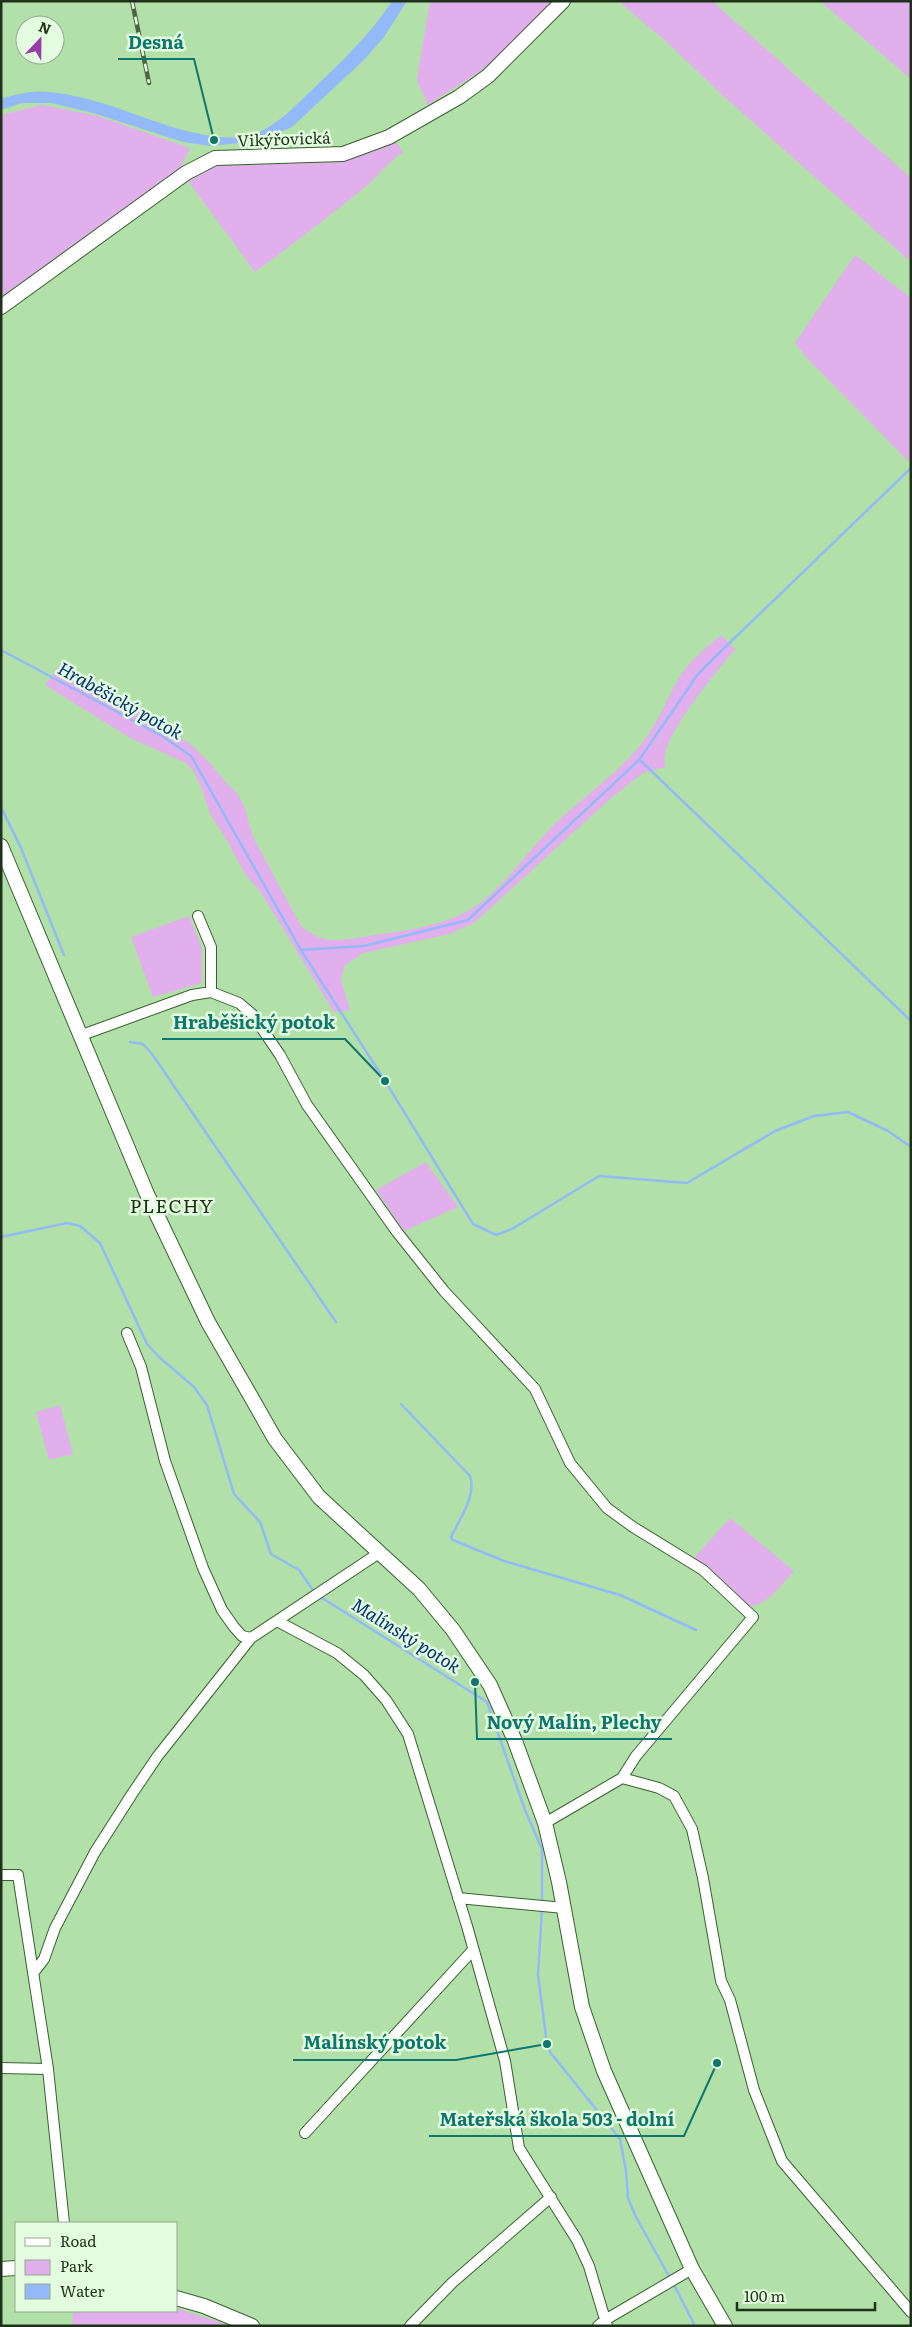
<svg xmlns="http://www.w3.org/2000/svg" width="912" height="2327" viewBox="0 0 912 2327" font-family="Literata,serif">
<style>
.green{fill:#e1afec}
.water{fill:#93b9f8}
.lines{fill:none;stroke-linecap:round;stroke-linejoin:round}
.stream{stroke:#93b9f8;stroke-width:2.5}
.street-casing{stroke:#37612f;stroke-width:12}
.secondary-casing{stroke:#37612f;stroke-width:16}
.street{stroke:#fff;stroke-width:10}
.secondary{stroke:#fff;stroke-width:14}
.rail-casing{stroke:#4a6444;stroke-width:4.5}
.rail{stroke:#e3fbde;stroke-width:2.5;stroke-dasharray:8;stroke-linecap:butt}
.labels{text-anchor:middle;stroke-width:5;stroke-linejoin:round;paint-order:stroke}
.street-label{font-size:16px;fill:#1f311b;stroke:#e3fbde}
.water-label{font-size:18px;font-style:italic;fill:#042f76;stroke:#e3fbde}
.quarter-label{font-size:19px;letter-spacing:1px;fill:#1f311b;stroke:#e3fbde}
.leader{fill:none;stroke:#0f766e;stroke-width:2}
.callout-dot{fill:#0f766e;stroke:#e3fbde;stroke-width:2}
.callout-label{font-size:18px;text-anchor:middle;font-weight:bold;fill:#0f766e;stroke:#e3fbde;stroke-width:5;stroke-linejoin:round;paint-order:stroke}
</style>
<rect width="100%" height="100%" fill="#b1e1a8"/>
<path class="green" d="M430,1H552L506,49L479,72L428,105L420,88L417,79Z
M618,1H712L911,178V262L721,94L668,43Z
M820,1H911V79Z
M42,105L98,116L190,148L181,167L1,297V115Z
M396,142L403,152C388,162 378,176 364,188C328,217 292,245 255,272L188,181L218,165L345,161Z
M855,255L911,298V458L908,461L805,356L795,343Z
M721,635L735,649C719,670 654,743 666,767L643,773L611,798L474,923L449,934L363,953L344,966L341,980L350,1010L334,1012L260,891L245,874L225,837L210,814L202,789L194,772L186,763L130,738L45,685L59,666L125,702L189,743L209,762L230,787L238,794L245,808L252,835L301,926C326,948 344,939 375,935C404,931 433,927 460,915C498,899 530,846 561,818C590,792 622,770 646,738C660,719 667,698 679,678C689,661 706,648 721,635Z
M189,916L202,948V983L153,997L131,937Z
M426,1162L458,1207L404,1231L376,1190Z
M60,1405L73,1454L49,1460L36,1412Z
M730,1518L794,1571C780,1586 768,1606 747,1606L694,1558Z
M176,2308L231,2326H72L73,2311H176Z"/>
<path class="water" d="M392,1H407L384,37L364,60L292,127L259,141L211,146L183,142L93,113L51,103H22L1,110V99C17,94 34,90 50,92C67,94 86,98 102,103C142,115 216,150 257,133C279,124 296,105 313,89C342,61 370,35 392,1Z"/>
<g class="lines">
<path class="stream" d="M1,650L162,736L191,756L301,950L385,1081L473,1224L496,1235L512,1229L599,1176L687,1183L775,1131L814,1116L848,1112L888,1131L911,1147
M640,760L911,1021
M1,807L21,848L64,955
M301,950L364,946L468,920L639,760L698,674L716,656L911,468
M130,1042L143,1044L152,1054L336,1322
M1,1237L67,1223L80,1226L100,1243L147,1344L159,1357L194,1387L207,1405L234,1494L260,1522L271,1554L299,1570L315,1593
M401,1404L470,1476C477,1495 459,1520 451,1537L453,1540L504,1561L620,1595L696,1630
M319,1596L487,1702L525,1810L542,1849V1903
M542,1908L538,1975L547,2044L550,2052L620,2139L626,2171L628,2198L636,2217L670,2278
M673,2283L695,2326"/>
<g class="street-casing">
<path id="street" d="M198,916L211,947V992
M82,1035L192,995L211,992L239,1003L252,1014L280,1055L307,1105L397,1232L444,1291L535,1389L570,1463L607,1508L633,1527L703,1570L753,1617L636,1756L622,1778L545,1823
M127,1333L141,1367L165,1461L203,1568L222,1610L234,1627L242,1636L251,1638
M277,1621L337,1653L364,1675L386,1700L408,1734L467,1926L505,2061L519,2148L577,2240L589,2266L607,2326
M622,1778L659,1788L674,1796L692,1829L703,1878L721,1981L730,2000L754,2090L782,2161L911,2312
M1,1875H18L48,2069L64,2223
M458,1898L564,1908
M34,1972L44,1959L55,1928L95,1852L132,1794L157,1757L251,1638L379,1553
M1,2068L48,2069
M305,2133L473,1950
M410,2326L452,2283L551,2197
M598,2326L605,2320L692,2269"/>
</g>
<g class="secondary-casing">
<path id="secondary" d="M1,307L186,173L215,158L343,154L389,137L459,97L488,76L563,1
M1,846L147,1194L208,1322L250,1395L275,1439L319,1497L419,1589L453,1630L490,1685L515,1741L545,1823L559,1882L582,2007L604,2071L692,2269L725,2326
M1,2269L16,2268
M176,2298L204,2306L252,2326"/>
</g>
<use href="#street" class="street"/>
<use href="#secondary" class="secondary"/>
<g class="rail-casing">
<path id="rail" d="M132,1L149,83"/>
</g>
<use href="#rail" class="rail"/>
</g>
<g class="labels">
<g class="street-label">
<text transform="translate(284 139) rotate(-2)" y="6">Vikýřovická</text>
</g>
<g class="water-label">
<text transform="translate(120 701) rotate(29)" y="6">Hraběšický potok</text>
<text transform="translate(406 1636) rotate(32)" y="6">Malínský potok</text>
</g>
<g class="quarter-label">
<text x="172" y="1213">PLECHY</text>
</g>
</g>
<path class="leader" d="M214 140L194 59H118M385 1081L345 1039H162M475 1682L477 1739H672M547 2044L456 2060H293M717 2063L684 2136H429"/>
<g class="callout-dot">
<circle cx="214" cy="140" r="5"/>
<circle cx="385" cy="1081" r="5"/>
<circle cx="475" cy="1682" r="5"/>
<circle cx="547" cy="2044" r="5"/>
<circle cx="717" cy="2063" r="5"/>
</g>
<g class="callout-label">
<text x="156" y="49">Desná</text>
<text x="254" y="1029">Hraběšický potok</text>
<text x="574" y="1729">Nový Malín, Plechy</text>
<text x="375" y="2049">Malínský potok</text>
<text x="557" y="2126">Mateřská škola 503 - dolní</text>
</g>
<rect width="912" height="2327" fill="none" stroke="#1f311b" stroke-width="5"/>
<rect x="15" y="2222" width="162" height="90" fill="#e3fbde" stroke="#95aa90"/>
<rect x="25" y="2238" width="25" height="8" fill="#ffffff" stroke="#95aa90"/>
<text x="60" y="2247" font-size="15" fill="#1f311b">Road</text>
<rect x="25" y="2260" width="25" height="15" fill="#e1afec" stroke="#95aa90"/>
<text x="60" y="2272" font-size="15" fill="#1f311b">Park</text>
<rect x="25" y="2284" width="25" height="15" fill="#93b9f8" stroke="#95aa90"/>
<text x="60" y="2297" font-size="15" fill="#1f311b">Water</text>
<g transform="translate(40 40) rotate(22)"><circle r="24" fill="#e3fbde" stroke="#95aa90"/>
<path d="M0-4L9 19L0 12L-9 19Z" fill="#963da8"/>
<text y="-8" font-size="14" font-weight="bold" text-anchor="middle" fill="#1f311b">N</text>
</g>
<path d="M737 2302v8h138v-8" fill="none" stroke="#1f311b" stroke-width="2.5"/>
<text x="744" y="2302" font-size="15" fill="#1f311b" stroke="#e3fbde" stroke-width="4" paint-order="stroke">100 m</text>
</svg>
